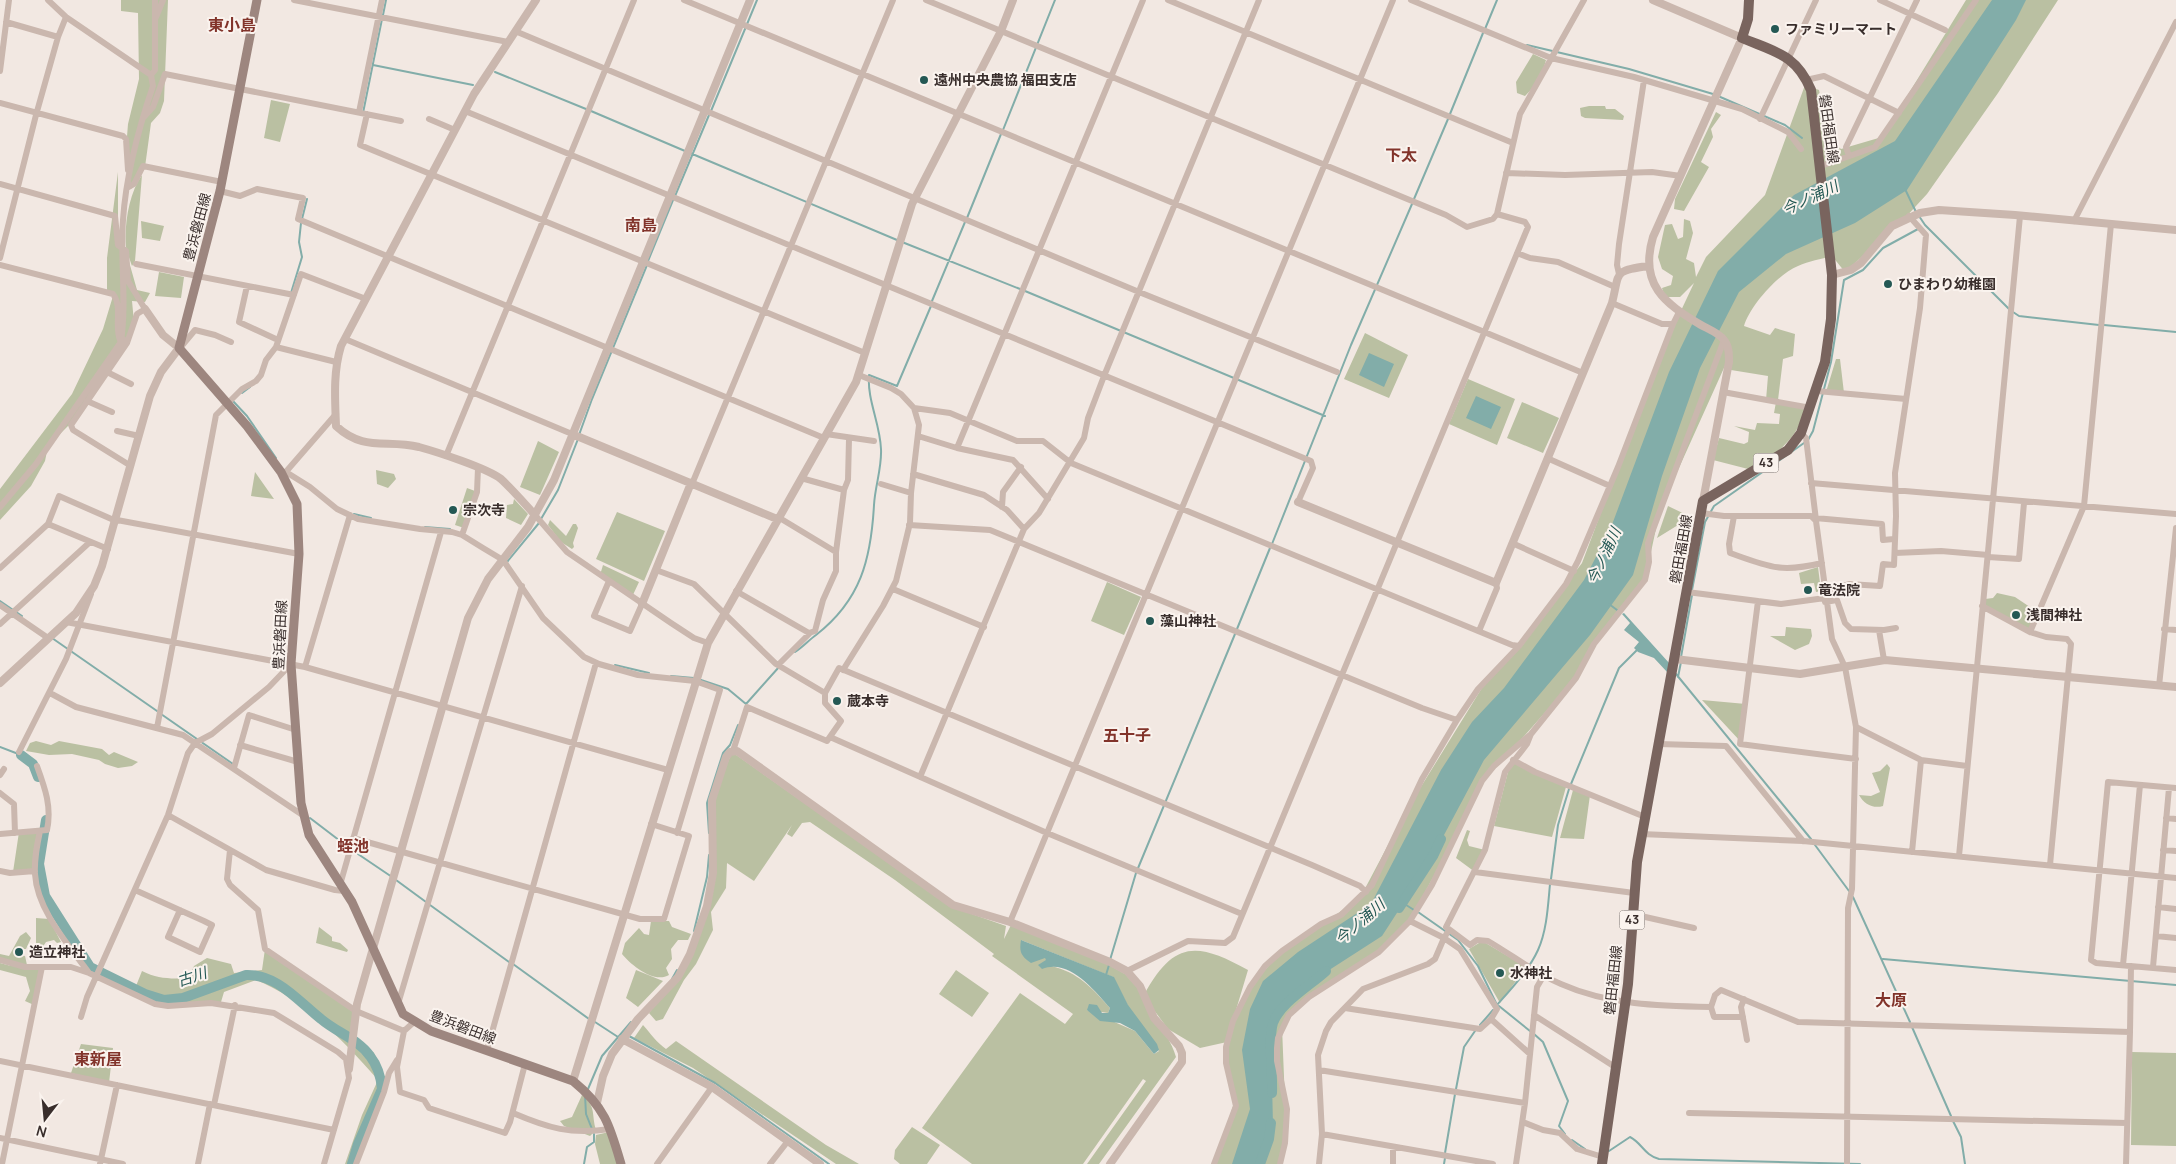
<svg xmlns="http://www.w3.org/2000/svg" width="2176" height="1164" viewBox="0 0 2176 1164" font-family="Manrope,'Noto Sans JP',sans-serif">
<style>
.green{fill:#bac0a2;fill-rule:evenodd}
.water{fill:#82ada9}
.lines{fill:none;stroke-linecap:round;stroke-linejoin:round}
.stream{stroke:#82ada9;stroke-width:2}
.river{stroke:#82ada9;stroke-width:10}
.minor{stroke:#cab7ae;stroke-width:6}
.tertiary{stroke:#cab7ae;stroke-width:8}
.secondary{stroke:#9d867f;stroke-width:9}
.primary{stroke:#79645e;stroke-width:10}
.poi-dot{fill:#245854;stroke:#faf3ee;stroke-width:2}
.labels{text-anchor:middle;stroke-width:4;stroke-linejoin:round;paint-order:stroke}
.shield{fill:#faf3ee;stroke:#736966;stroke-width:1}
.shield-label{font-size:12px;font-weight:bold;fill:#392e2c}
.poi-label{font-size:14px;font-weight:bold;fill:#392e2c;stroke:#faf3ee;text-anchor:start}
.street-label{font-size:14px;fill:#392e2c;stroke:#faf3ee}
.water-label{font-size:15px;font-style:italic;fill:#245854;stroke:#faf3ee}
.quarter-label{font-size:16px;font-weight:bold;fill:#82342b;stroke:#faf3ee}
</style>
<rect width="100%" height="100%" fill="#f2e8e2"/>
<path class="green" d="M121,0H168L164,101L160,113L151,123L145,167L131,189L126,149L128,124L139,79L138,13L121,11Z
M1966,0H2058L1998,93L1927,194L1904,219L1845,272L1832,256C1821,259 1809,261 1798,266C1778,274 1750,306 1744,326L1770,335L1775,328L1795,334L1793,356L1783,359L1778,400H1766L1768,376L1731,370L1728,359L1660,510L1645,580L1603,632L1573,681L1477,789L1449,849L1406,926L1363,964L1304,1000L1282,1027L1286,1127L1279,1164H1214L1234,1103L1226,1057L1227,1042L1200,1048L1168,1029L1145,998C1154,1019 1170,1036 1176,1057L1099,1164H1087L1146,1081L1143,1079L1083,1164H972L922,1128L1020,993L1065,1024L1073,1014L992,956L994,954L895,880L810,822L802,823L792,837L787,834L792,825L754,881L727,863L726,888L711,912L713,930L696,964L684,980L663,1019L656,1021L649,1013L679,974L693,944L713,873V799L732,752L952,907L1006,926L1004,939L1011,925L1102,961L1125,974L1144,995C1174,940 1197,942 1248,970L1233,1020L1250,987L1279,954L1360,898L1406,811L1485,683L1523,641L1582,563L1662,351L1694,283L1680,297H1665L1662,288L1671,285L1673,276L1662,269L1658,257L1665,225L1672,224L1678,239L1683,237L1684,219L1690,221L1693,233L1686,259L1694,263L1696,277L1706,257L1765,195L1805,85L1819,90L1828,137L1841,149L1882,137ZM1021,940L1113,977L1130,1010L1159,1051L1154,1054L1135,1031L1087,1010L1108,1013L1110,1008C1092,988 1078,972 1051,966L1045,957Z
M1533,54L1546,60C1542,76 1536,85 1525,96L1517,93L1516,82Z
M271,100L290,104L280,142L264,138Z
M1589,106H1605L1606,109H1615L1624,116L1623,120L1585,118L1581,116L1580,108Z
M1716,112L1721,115L1711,129L1713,137L1701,162L1709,167L1684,211L1674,209L1675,199Z
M118,172V245L126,251L137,290L150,293L145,302L132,301L134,322L127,343L77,417L48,446L45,461L31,486L0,520V489L72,394L103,329L113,296L107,290V258Z
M142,175L135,261L132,266C130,260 127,253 126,247C124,225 129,193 142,175Z
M141,221L164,226L160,241L142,238Z
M159,272L184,277L181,298L155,296Z
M1365,333L1408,355L1389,398L1344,379Z
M1836,359H1840L1844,393L1826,392Z
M1468,379L1515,399L1497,445L1449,424Z
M1522,402L1559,418L1543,453L1507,438Z
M1776,402L1805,409C1798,439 1776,454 1752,470L1713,460L1719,438L1744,444L1748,442L1749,432L1734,426L1755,430L1757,423L1779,424L1780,414L1774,413Z
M538,441L559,452L540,495L520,487Z
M376,470L394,474L396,479L388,488L377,484Z
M255,472L274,499L251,496Z
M467,488L475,491L464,528L455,525Z
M514,499L528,514L521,525L506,518L507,505L513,504Z
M1668,506L1691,517L1657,538Z
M617,512L665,531L644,581L596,559Z
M550,520L566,536L573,524H576L578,528L573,543L574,547L572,549L561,542L548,525Z
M603,565L639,582L632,597L600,575Z
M1818,567L1821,591L1816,592L1814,583L1801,584L1799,573Z
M1107,582L1141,597L1124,635L1091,621Z
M1997,593L2015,597L2036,611L2030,632L1984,608L1985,599L1993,598Z
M1786,627L1811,629L1812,636L1809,644L1795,650L1770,636H1785Z
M1702,700L1746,704L1741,742Z
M36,741L51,745L59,741L102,749L109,755L114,752L138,762L132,766L118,768L105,764L99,760L72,754L49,755L26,751L30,743Z
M1515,763L1566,787L1552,837L1494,826L1509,768Z
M1887,764L1890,768L1883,806C1873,809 1864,804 1859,795L1871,796L1880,792L1872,773L1880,771Z
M1573,790L1590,795L1584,839L1560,838Z
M1467,830L1470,831L1467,840L1469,846L1485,850L1475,872L1456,858Z
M19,832L39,833L35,871L13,872Z
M36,918L49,919L61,942L57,943L54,940L46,942L42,948L36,944Z
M651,921H669L672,927L691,934L688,940H678L671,949L672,959L666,968L669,975C654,984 631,965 622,954L625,943L639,928L644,934L649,935Z
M319,927L332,937V941L340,943L348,950L347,952L316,943Z
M26,932L31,938L26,949H16L15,954L25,956L27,965L42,969L34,1005L25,1001L30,991L26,977L0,970V963L11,966L0,960V954L9,956L20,936Z
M1484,942L1526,967L1500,1003L1469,949L1479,943Z
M265,949L356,1011L352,1035L374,1053L387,1082L356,1164H345L362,1115L378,1080C344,1041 304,999 256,980L224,992L221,1002L153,1004L96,976L100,968L136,986L142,971C158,979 171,979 189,978L194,966L207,958L231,964L234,973L262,970Z
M636,970L663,981L638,1007L626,998Z
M956,970L989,993L972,1017L939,994Z
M643,1025C651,1034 656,1042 666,1049L676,1041L826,1145L859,1164H836L693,1068L634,1038Z
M81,1044L113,1048L109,1083L71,1073Z
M2132,1052L2176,1053V1146L2131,1145Z
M582,1095C597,1108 591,1113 596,1130L590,1136L564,1126L560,1121L572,1117Z
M912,1127L940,1145L927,1164H900L894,1159L895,1150Z
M609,1132L618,1164H600L595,1144L596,1135Z"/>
<path class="water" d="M1992,0H2026L2016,20L1907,190L1855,223L1786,254L1739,292L1700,368L1662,476L1633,575L1590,635L1484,760L1428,865L1382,936L1323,974L1301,991L1273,1022L1271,1036L1273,1126L1260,1164H1232L1250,1109L1242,1050L1250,1009L1263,981L1298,952L1371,904L1441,770L1472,722L1504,688L1584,580L1610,530L1669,372L1718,271L1794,195L1895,141Z
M1369,353L1394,364L1384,387L1359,375Z
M1476,396L1501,407L1491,429L1466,418Z
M1624,613L1670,664L1668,673L1654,658L1638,652L1634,648L1639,642L1624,630L1630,623L1622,614Z
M1021,940L1114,977L1128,1005L1157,1044L1159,1050L1154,1054L1135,1031L1120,1023L1100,1021L1087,1010L1089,1004L1097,1005L1102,1013H1108L1110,1008C1094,990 1069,958 1042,969L1038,965L1046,960L1045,958L1031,963C1021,956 1019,952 1021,940Z"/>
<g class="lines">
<path class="stream" d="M383,15L386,0
M1485,29L1497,0
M1527,45L1629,69L1713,94
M373,65L473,85
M495,72L586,109
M1718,96L1785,125L1802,138
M591,111L685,151
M711,111L757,0
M363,113L382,19
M1450,114L1483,33
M1003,130L1055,0
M690,153L897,240
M1905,189L1916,212
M675,196L709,115
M1414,199L1448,119
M1919,216L1925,225L2009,309
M967,218L1001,134
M302,219L307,199
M902,242L1020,289
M648,261L673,200
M1025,291L1325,416
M291,293L302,257L299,242L301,223
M932,301L965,222
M2013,312L2019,316L2099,325
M2104,325L2176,332
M242,393L250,387
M232,400L247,416L276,458
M579,435L592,399L647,265
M1808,440L1813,431L1831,362L1844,280L1863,270L1883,248L1918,229
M354,514L371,518
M541,519L558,490L578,439
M425,527L450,529
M1272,544L1351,345L1412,204
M507,562L539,523
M1692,590L1705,522L1714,506L1804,443
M0,601L22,616
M1609,604L1617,610
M1237,629L1270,548
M52,638L157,711
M795,652C803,647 809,640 816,635C861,600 871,559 874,505C875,486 882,468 881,449C880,423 867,400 869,375L897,386L931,306
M1681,657L1692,595
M615,665L649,673
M1676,674L1811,839
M671,676L694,678
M1678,677L1681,662
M698,679L728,689L746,704
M746,704L779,667
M161,714L233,764
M0,747L21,755L22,752
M1571,784L1619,668L1638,649
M310,818L348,847
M709,833L707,803L723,753L730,745L738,725
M1815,845L1849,891
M352,850L392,877
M1551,879L1558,825L1569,789
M396,880L426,902
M1853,897L1910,1022
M1403,903L1414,910
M430,905L509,962
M1418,912L1458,940L1478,966L1496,1003
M694,931L707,877L709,855
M1883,959L2176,985
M1110,960L1136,873L1235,634
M513,964L589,1019
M1106,975L1109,965
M672,979L677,970
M1496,1006C1511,989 1529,970 1538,950C1547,930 1548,905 1550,884
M1499,1006L1530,1031
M595,1022L618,1037
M1480,1025L1493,1010
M1912,1027L1951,1116
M1534,1034L1543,1042L1568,1101L1559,1126L1565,1134
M629,1036L715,1083L829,1164
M588,1089L602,1056L631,1022
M1456,1089L1464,1047L1475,1031
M585,1095L586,1114L592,1129
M1953,1121L1961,1137L1965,1164
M1572,1140L1585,1149
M1609,1151L1630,1137C1642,1143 1644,1155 1659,1159L1860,1164
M1445,1153L1455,1094
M584,1164L587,1147L594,1142V1134
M1444,1164L1445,1158"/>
<path class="river" d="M21,755L33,764L38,777
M46,820L39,864L45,896L90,967L145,994L164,1000L183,998L246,975C277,974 298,1001 321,1019C336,1032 358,1039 370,1056C377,1065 381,1078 382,1089L358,1144L352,1164
M1399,908L1433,856L1441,839
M1272,1093C1273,1075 1268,1038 1273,1023C1280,1003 1311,985 1326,971
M1260,1164L1269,1139L1271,1123"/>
<path class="minor" d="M48,0L66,17L151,75L153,86C138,130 126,174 123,220C120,261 127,301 121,341
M294,0L508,42
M684,0L1583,373
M926,0L1446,215L1467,227L1493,219L1497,214L1520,114L1584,0
M1168,0L1513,143
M1411,0L1551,58L1634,77L1742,109L1788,132L1801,149
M1880,0L1945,30
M156,17L163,0
M6,22L58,37
M515,31L1139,292L1337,372
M0,71L9,0
M151,75L155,70V0
M1806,80L1824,76L1899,113
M0,103L123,136L126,139L128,170
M465,111L1311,461L1313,468L1298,502
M359,112L382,0
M367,114L360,145L865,353
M143,118L153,107L165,74L401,121
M429,119L455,130
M1760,119L1816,0
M1849,156L1846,147L1917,0
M1821,166L1875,147L1976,0
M1506,173L1565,175L1652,172L1681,176
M0,184L115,216L118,245L126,251L128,281L145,309L137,314L127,343L71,425L73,430L131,466
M127,188L134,184L143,166L222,182
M220,191L240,196L257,189L303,198L298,219L824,438
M2074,221L2176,22
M1517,253L1530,258L1558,262L1615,287
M0,258L36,115L58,37L66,17
M136,264L294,295
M0,265L113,294C123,307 114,326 120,340
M1619,274L1617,265L1619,244L1644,80
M247,286L239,322L278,340
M1612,303L1662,324H1673
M345,339L572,434
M276,347L336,362
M180,348L195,330L215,335L231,342
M107,372L131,384
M1817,391L1906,399
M1723,392L1811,408
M87,401L112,412
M914,408L950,413L1017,441H1043L1071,463L1512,645L1519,646
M117,431L139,436
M1801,433L1806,438L1816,520
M826,434L874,441
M918,436L957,448L1013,460L1048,499
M957,448L1143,0
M446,456L634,0
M1547,458L1610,486
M286,472L310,487L337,509L358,519L420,529L452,532L462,535L483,548L503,560L543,618L584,657L599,664L638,675L695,681L720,690L677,833
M284,474L336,414
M913,474L984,495L1007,510L1024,529
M801,478L844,490
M1811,483L2176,514
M692,484L893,0
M881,484L911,493
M0,507L36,464L123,339
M1002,507L1003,492L1021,467
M1701,513L1724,516H1811L1816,521L1832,639L1845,667L1856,727L1852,889L1848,908L1847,1164
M535,515L567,552L671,623L694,638L708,643
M1734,516L1729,544L1730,553C1769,567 1781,573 1822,563
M778,517L836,552
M1815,518L1882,524L1883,540L1894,539
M117,520L299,554
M48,524L59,496L116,521
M909,525L990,530L1422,708L1457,720
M462,535L477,492L478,468
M1512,543L1574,571
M1895,553L1941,551L1988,555
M1988,557L2019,559L2024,503
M0,568L48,524L108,549
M656,570L694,584L776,664L825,693L839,668L1312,865L1360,886L1366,892
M609,581L594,616L630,631L642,604
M893,589L984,627
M736,591L809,633L815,631L823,600L836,571V552L844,490L848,480L849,439
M1687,592L1781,604L1825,598
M1824,592L1849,584L1880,586L1883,564L1894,565L1896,516L1895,473L1920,308L1926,235L1909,216
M1758,601L1740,744L1856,759
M1825,602L1837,600L1845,623L1851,629L1884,630L1896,628
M0,605L48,638
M1982,606L2030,632
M66,622L305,667L668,770
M0,624L90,542
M2164,629L2176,630
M1879,630L1884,660
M1479,631L1497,588L1496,583
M778,665L810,633
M305,667L350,515
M843,670L883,606L896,581L910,523L911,493L919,425L914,408L901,394L891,388L859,375
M2159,686L2176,528
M50,693L76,707L183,735L304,816
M1856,727L1921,760L1967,766
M157,728L216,415L242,389L256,381L261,375L266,360L276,347L301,274L366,299
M1531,734L1527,744L1505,772L1485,850L1446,927L1470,945L1477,940L1488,941C1512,955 1535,973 1561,984C1608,1005 1660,1006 1711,1007L1715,995L1721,990L1798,1022L2130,1032L2126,1164
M830,737L1047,833L1242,914
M1659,744L1726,746L1803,841
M240,745L298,762
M733,751L747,707L827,741L841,721L825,703V693
M19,752L66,659L91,594
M1513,760L1535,772L1645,817
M234,768L249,715L296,730
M0,775L4,769
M920,777L1024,529L1039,513L1084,438L1088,418L1104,376L1259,0
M2176,788L2108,782L2091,960L2096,963L2176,970
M0,793L14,804L15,833
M168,815L266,870L335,890L344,891
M2166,818L2176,819
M40,831C37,845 34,859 35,874C37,910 68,944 89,973
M0,834L47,830C52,807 45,788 37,766
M1641,834L1803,841L2176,878
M353,838L640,919H664L689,836L651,824
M230,850L227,879L230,885L258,910L265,949L356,1011L404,1031L414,1022
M2163,850L2176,851
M1912,852L1921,760
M1959,856L2020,216
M2050,865L2071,644L2067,639L2046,637L2030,632L2084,506L2111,224
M0,871L10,873L35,871
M1475,872L1634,893
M340,885L441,532
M135,890L204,921L212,925L200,952L168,937L180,910
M2158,907L2176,909
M1632,914L1694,928
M1410,921L1444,938L1449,930
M1010,922L1393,0
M2156,936L2176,938
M0,960L25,967H71L89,973L155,1004L168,1006L211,1003L274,1013L338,1052L346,1059L349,1078L324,1164
M2123,965L2140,785
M2153,967L2169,788
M1127,971L1188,941L1225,943L1233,937L1528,227L1525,222L1497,214
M1744,999L1741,1007L1747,1040
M398,1004L522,586
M1711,1007L1714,1017H1743
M1345,1008L1480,1029L1491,1019L1530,1054
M1534,1015L1615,1067
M81,1017L87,997L168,815L188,753L195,743L212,734L269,687L291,664
M404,1031L397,1067L400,1092L424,1100L429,1108L505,1133L510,1122L525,1064
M2130,1032L2131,966
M487,1050L596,663
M0,1061L334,1130
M1319,1070L1525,1103
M214,1105L235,1005
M513,1113C548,1128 571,1135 610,1129
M1689,1113L2127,1123
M1523,1122L1543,1130L1560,1133L1577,1149L1603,1157
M1322,1134L1493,1164
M0,1138L123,1164
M1393,1147V1164
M2,1164L42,967
M100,1164L117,1085
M198,1164L210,1104
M356,1164L384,1092L389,1073L397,1060
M657,1164L712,1087
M770,1164L788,1141
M1214,1164L1236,1106L1226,1063V1047L1233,1021L1250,987L1265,966L1282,951L1321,924L1341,915L1372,885L1422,779L1457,720L1478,689L1519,646L1566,584L1578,561L1618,467L1673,324L1679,312
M1280,1164L1285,1143L1287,1109L1277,1061V1048L1278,1038L1289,1015L1309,997L1379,952L1410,921L1432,885L1482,781L1494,766L1531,734L1576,678L1594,644L1645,580L1649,562L1648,543L1724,340
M1319,1164L1322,1134L1318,1055L1326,1031L1331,1022L1363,989L1428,964L1435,959L1444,938L1460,949L1497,1009L1491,1019
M1516,1164L1525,1103L1537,987L1544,975"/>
<path class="tertiary" d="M1653,0L1742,38L1653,237C1639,284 1664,303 1701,325C1708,329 1719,333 1724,340C1729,346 1729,354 1729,362L1703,501
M1832,275L1851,270L1861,263L1892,226L1920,213L1939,210L2015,215L2176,230
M572,434L777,519
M1298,502L1496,583L1612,303C1620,271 1613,271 1648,266
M535,515C524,503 513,490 501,479C487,468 437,452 419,447C386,439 364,452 336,426C335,399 333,372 341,346L474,94L536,0
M642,604L691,483
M1675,659L1800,674L1885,660L2176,687
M0,683L76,613L94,586L102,566L150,396L161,372L179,348L163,335L145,309
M622,1039L712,1087L820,1164
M349,1069L357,1004L468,618L488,579L528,527L554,480L750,0
M573,1081L708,643L856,382L912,204L1001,31L1013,0
M597,1103L603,1076L612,1054L638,1019L678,977L690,954L707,906L713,873L712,800L726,757L730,752L737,751L953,905L1010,922L1110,962L1127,971L1140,986L1154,1018L1179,1046L1182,1053V1062L1110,1164"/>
<path class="secondary" d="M257,0L220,191L179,348L247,426L281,472L297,504L299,554L291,664L301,803L309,835L352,902L403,1014L431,1031L573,1081C605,1107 610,1126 621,1164"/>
<path class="primary" d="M1602,1164L1628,984L1637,862L1703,501L1788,450L1801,433L1825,362L1831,319L1832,275L1811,90C1796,54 1775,52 1742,38L1748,19L1749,0"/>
</g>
<g class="poi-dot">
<circle cx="1775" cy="29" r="5"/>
<circle cx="924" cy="80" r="5"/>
<circle cx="1888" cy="284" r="5"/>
<circle cx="453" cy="510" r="5"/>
<circle cx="1808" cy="590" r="5"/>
<circle cx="2016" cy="615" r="5"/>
<circle cx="1150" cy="621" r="5"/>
<circle cx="837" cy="701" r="5"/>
<circle cx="19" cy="952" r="5"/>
<circle cx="1500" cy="973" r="5"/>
</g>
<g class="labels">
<g class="shield">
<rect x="1753.5" y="453.5" width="25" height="19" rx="4"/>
<rect x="1619.5" y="910.5" width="25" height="19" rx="4"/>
</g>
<g class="shield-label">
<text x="1766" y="467">43</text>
<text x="1632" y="924">43</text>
</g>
<g class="poi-label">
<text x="1785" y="34">ファミリーマート</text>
<text x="934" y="85">遠州中央農協 福田支店</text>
<text x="1898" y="289">ひまわり幼稚園</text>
<text x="463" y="515">宗次寺</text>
<text x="1818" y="595">竜法院</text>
<text x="2026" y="620">浅間神社</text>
<text x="1160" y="626">藻山神社</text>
<text x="847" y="706">蔵本寺</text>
<text x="29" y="957">造立神社</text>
<text x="1510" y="978">水神社</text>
</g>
<g class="street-label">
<text transform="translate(1829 129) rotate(82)" y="5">磐田福田線</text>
<text transform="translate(197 227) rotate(-75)" y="5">豊浜磐田線</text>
<text transform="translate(1681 549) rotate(-80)" y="5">磐田福田線</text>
<text transform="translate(280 635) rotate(-87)" y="5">豊浜磐田線</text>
<text transform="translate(1613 980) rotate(-84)" y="5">磐田福田線</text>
<text transform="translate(463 1027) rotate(21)" y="5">豊浜磐田線</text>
</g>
<g class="water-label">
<text transform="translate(1810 198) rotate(-25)" y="5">今ノ浦川</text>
<text transform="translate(1604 556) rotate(-65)" y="5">今ノ浦川</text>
<text transform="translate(1360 922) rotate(-41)" y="5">今ノ浦川</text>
<text transform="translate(192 977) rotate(-18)" y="5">古川</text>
</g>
<g class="quarter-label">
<text x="232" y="31">東小島</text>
<text x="1401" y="161">下太</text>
<text x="641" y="231">南島</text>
<text x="1127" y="741">五十子</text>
<text x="353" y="852">蛭池</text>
<text x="1891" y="1006">大原</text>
<text x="98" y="1065">東新屋</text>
</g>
</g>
<g transform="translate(45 1119) rotate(196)" stroke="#faf3ee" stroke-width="4" paint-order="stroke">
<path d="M0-4L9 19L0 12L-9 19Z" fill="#392e2c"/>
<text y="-8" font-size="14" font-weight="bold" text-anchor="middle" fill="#392e2c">N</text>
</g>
</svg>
